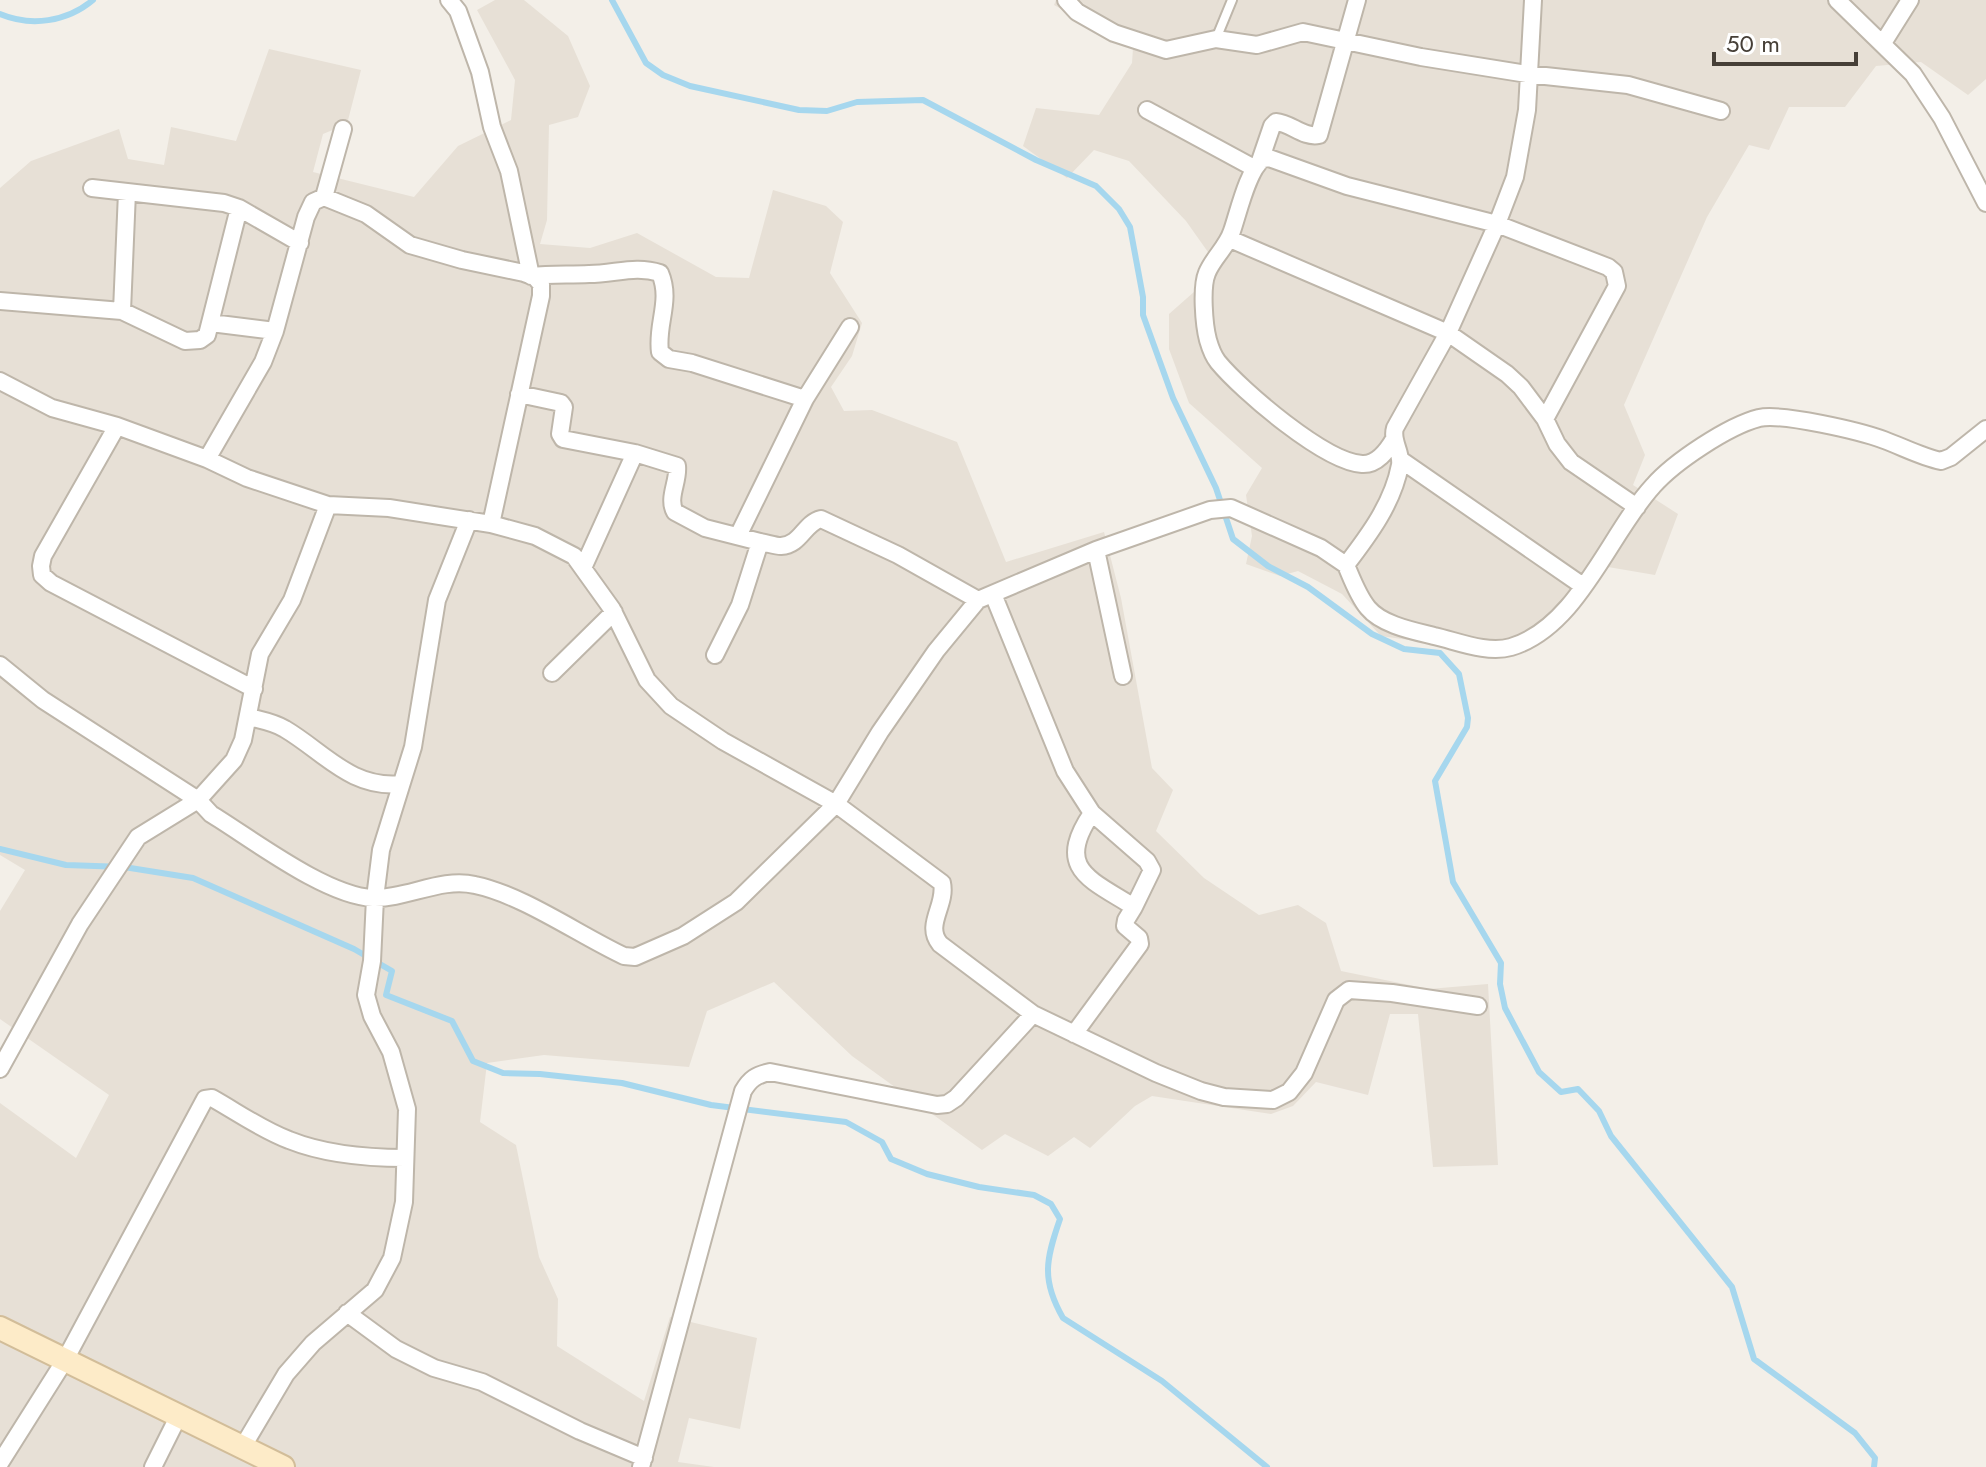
<svg xmlns="http://www.w3.org/2000/svg" width="1986" height="1467" viewBox="0 0 1986 1467" font-family="Jost,sans-serif">
<style>
.residential{fill:#e7e0d6}
.lines{fill:none;stroke-linecap:round;stroke-linejoin:round}
.stream{stroke:#a6d7ee;stroke-width:6}
.lane-casing{stroke:#beb6aa;stroke-width:12}
.street-casing{stroke:#beb6aa;stroke-width:20}
.secondary-casing{stroke:#d2bd99;stroke-width:26}
.lane{stroke:#fff;stroke-width:8}
.street{stroke:#fff;stroke-width:16}
.secondary{stroke:#fdebc8;stroke-width:22}
</style>
<rect width="100%" height="100%" fill="#f3efe8"/>
<path class="residential" d="M495,0H524L568,36L590,86L578,117L549,125L547,220L540,244L590,248L637,233L716,277L749,278L773,190L826,206L843,222L830,273L862,323L852,356L831,387L844,411L872,410L957,442L1006,562L1104,532L1121,598L1152,768L1173,790L1156,831L1204,878L1259,915L1298,905L1326,923L1341,971L1429,989L1488,984L1498,1165L1433,1167L1418,1014H1390L1368,1095L1316,1082L1293,1106L1271,1114L1152,1096L1135,1106L1090,1148L1074,1137L1048,1156L1005,1134L982,1150L852,1056L774,982L707,1011L689,1067L544,1055L487,1063L480,1122L516,1145L539,1257L558,1299L557,1346L644,1401L670,1317L757,1338L740,1429L689,1418L678,1462L714,1467H0V1103L76,1158L109,1095L0,1019V911L25,870L0,855V188L31,161L119,129L128,159L164,165L171,127L236,141L269,49L361,70L347,124L323,134L313,172L414,197L458,146L511,120L515,80L477,10Z
M1056,0H1986V79L1968,95L1921,62L1876,66L1845,107H1789L1769,150L1749,145L1707,217L1624,405L1645,455L1633,485L1678,514L1655,575L1608,567L1555,629L1513,655L1381,636L1342,594L1298,571L1280,576L1246,564L1252,536L1246,495L1262,468L1189,403L1169,349V314L1220,269L1186,221L1129,161L1094,150L1067,178L1023,146L1036,108L1099,115L1132,63L1133,48L1054,5Z"/>
<g class="lines">
<path class="stream" d="M612,0L646,63L663,75L690,86L799,110L827,111L857,102L923,100L1036,160L1096,186L1119,209L1130,227L1143,297V315L1173,398L1216,488L1233,539L1268,566L1308,587L1372,634L1404,649L1440,653L1459,674L1468,718L1467,727L1435,781L1453,882L1501,963L1500,984L1505,1008L1539,1072L1561,1092L1578,1089L1599,1111L1611,1136L1732,1287L1754,1359L1855,1433L1875,1458L1874,1467
M0,14C31,27 67,22 93,0
M0,849L66,865L124,867L193,878L354,949L392,971L386,995L452,1021L473,1061L503,1073L540,1074L622,1083L711,1105L846,1122L882,1142L891,1159L927,1174L979,1187L1034,1195L1051,1204L1060,1219C1046,1259 1041,1280 1063,1318L1162,1381L1267,1467"/>
<g class="lane-casing">
<path id="lane" d="M1216,39L1232,0"/>
</g>
<g class="street-casing">
<path id="street" d="M449,0L458,11L480,72L492,127L509,171L531,276C551,274 570,275 589,274C615,274 635,265 660,273C672,301 656,324 660,352L669,359L692,363L805,399
M1066,0L1077,12L1114,33L1166,50L1216,39L1257,45L1303,32L1421,57L1527,74L1628,85L1721,111
M1837,0L1913,74L1942,118L1986,203
M1883,43L1910,0
M1147,110L1254,168
M1260,161L1272,126L1276,122C1291,123 1303,138 1319,135L1357,0
M92,188L224,203L239,208L300,243
M324,197L343,129
M1230,239L1448,333L1507,374L1521,387L1545,419L1557,444L1571,462L1637,507
M0,301L122,311L185,341L200,340L207,335L239,208
M122,311L127,192
M211,323L275,331
M0,381L52,408L117,426L207,459L247,478L328,505L389,508L491,524L535,536L574,556L612,609L647,680L671,706L723,741L836,804L942,883C947,905 924,925 940,944L1033,1014L1156,1073L1201,1091L1224,1097L1273,1100L1289,1092L1304,1073L1336,1000L1349,990L1392,993L1478,1006
M519,394L561,403L564,407L560,434L563,439L635,453L677,466C679,481 667,498 675,512L705,528L760,542
M117,426L43,556L41,566L42,575L51,583L254,689
M1394,439C1387,451 1377,465 1362,464C1325,462 1242,391 1218,362C1214,357 1210,347 1208,340C1204,325 1201,287 1207,273C1213,258 1227,247 1232,231C1238,214 1248,169 1263,159L1269,158L1347,186L1497,224L1608,267L1614,272L1617,286L1545,419
M207,459L263,362L275,331L306,217L313,202L324,197L366,214L410,245L462,260L524,273L535,277L541,284V296L491,524
M1401,460L1583,586
M738,536L805,399L850,327
M1096,550L1123,676
M1346,565C1352,579 1358,596 1368,608C1382,625 1414,631 1434,636C1457,641 1487,654 1511,647C1578,627 1609,534 1653,486C1674,462 1728,426 1759,418C1782,413 1860,431 1884,440C1903,447 1922,457 1941,461L1951,457L1986,429
M583,568L635,453
M993,594L1065,771L1092,813C1054,869 1090,879 1134,907L1126,920L1125,926L1139,938L1140,944L1074,1034
M715,655L740,605L760,542C767,543 775,546 781,546C801,545 804,523 821,519L898,555L978,600
M0,665L43,700L198,800L211,814C252,839 326,896 373,898C407,899 441,877 475,885C523,895 579,935 624,956L635,957L683,936L736,902L836,804L880,732L936,651L978,600L1096,550L1210,510L1231,508L1321,548L1346,565C1369,535 1393,503 1400,465C1402,452 1391,441 1395,428L1448,333L1497,224L1515,177L1527,110L1533,0
M552,673L614,612
M249,717C260,720 274,722 285,729C324,752 351,789 401,784
M1092,813L1147,861L1152,870L1134,907
M0,1069L80,924L138,837L198,800L234,760L243,740L260,654L292,600L328,505
M347,1313L396,1349L434,1368L482,1382L580,1431L644,1458
M242,1448L286,1374L313,1343L375,1290L392,1258L404,1202L407,1109L391,1052L372,1016L366,995L372,961L375,898L381,850L413,747L437,600L469,520
M0,1463L65,1360L205,1099L212,1098C237,1112 262,1130 289,1140C324,1154 368,1158 405,1158
M153,1467L178,1417
M641,1467L743,1091C750,1079 756,1075 770,1072L937,1105L947,1104L956,1098L1033,1014"/>
</g>
<g class="secondary-casing">
<path id="secondary" d="M0,1328L283,1467"/>
</g>
<use href="#lane" class="lane"/>
<use href="#street" class="street"/>
<use href="#secondary" class="secondary"/>
</g>
<path d="M1714 52v12h142v-12" fill="none" stroke="#463f37" stroke-width="4"/>
<text x="1726" y="52" font-size="24" fill="#463f37" stroke="#ffffff" stroke-width="6" paint-order="stroke">50 m</text>
</svg>
